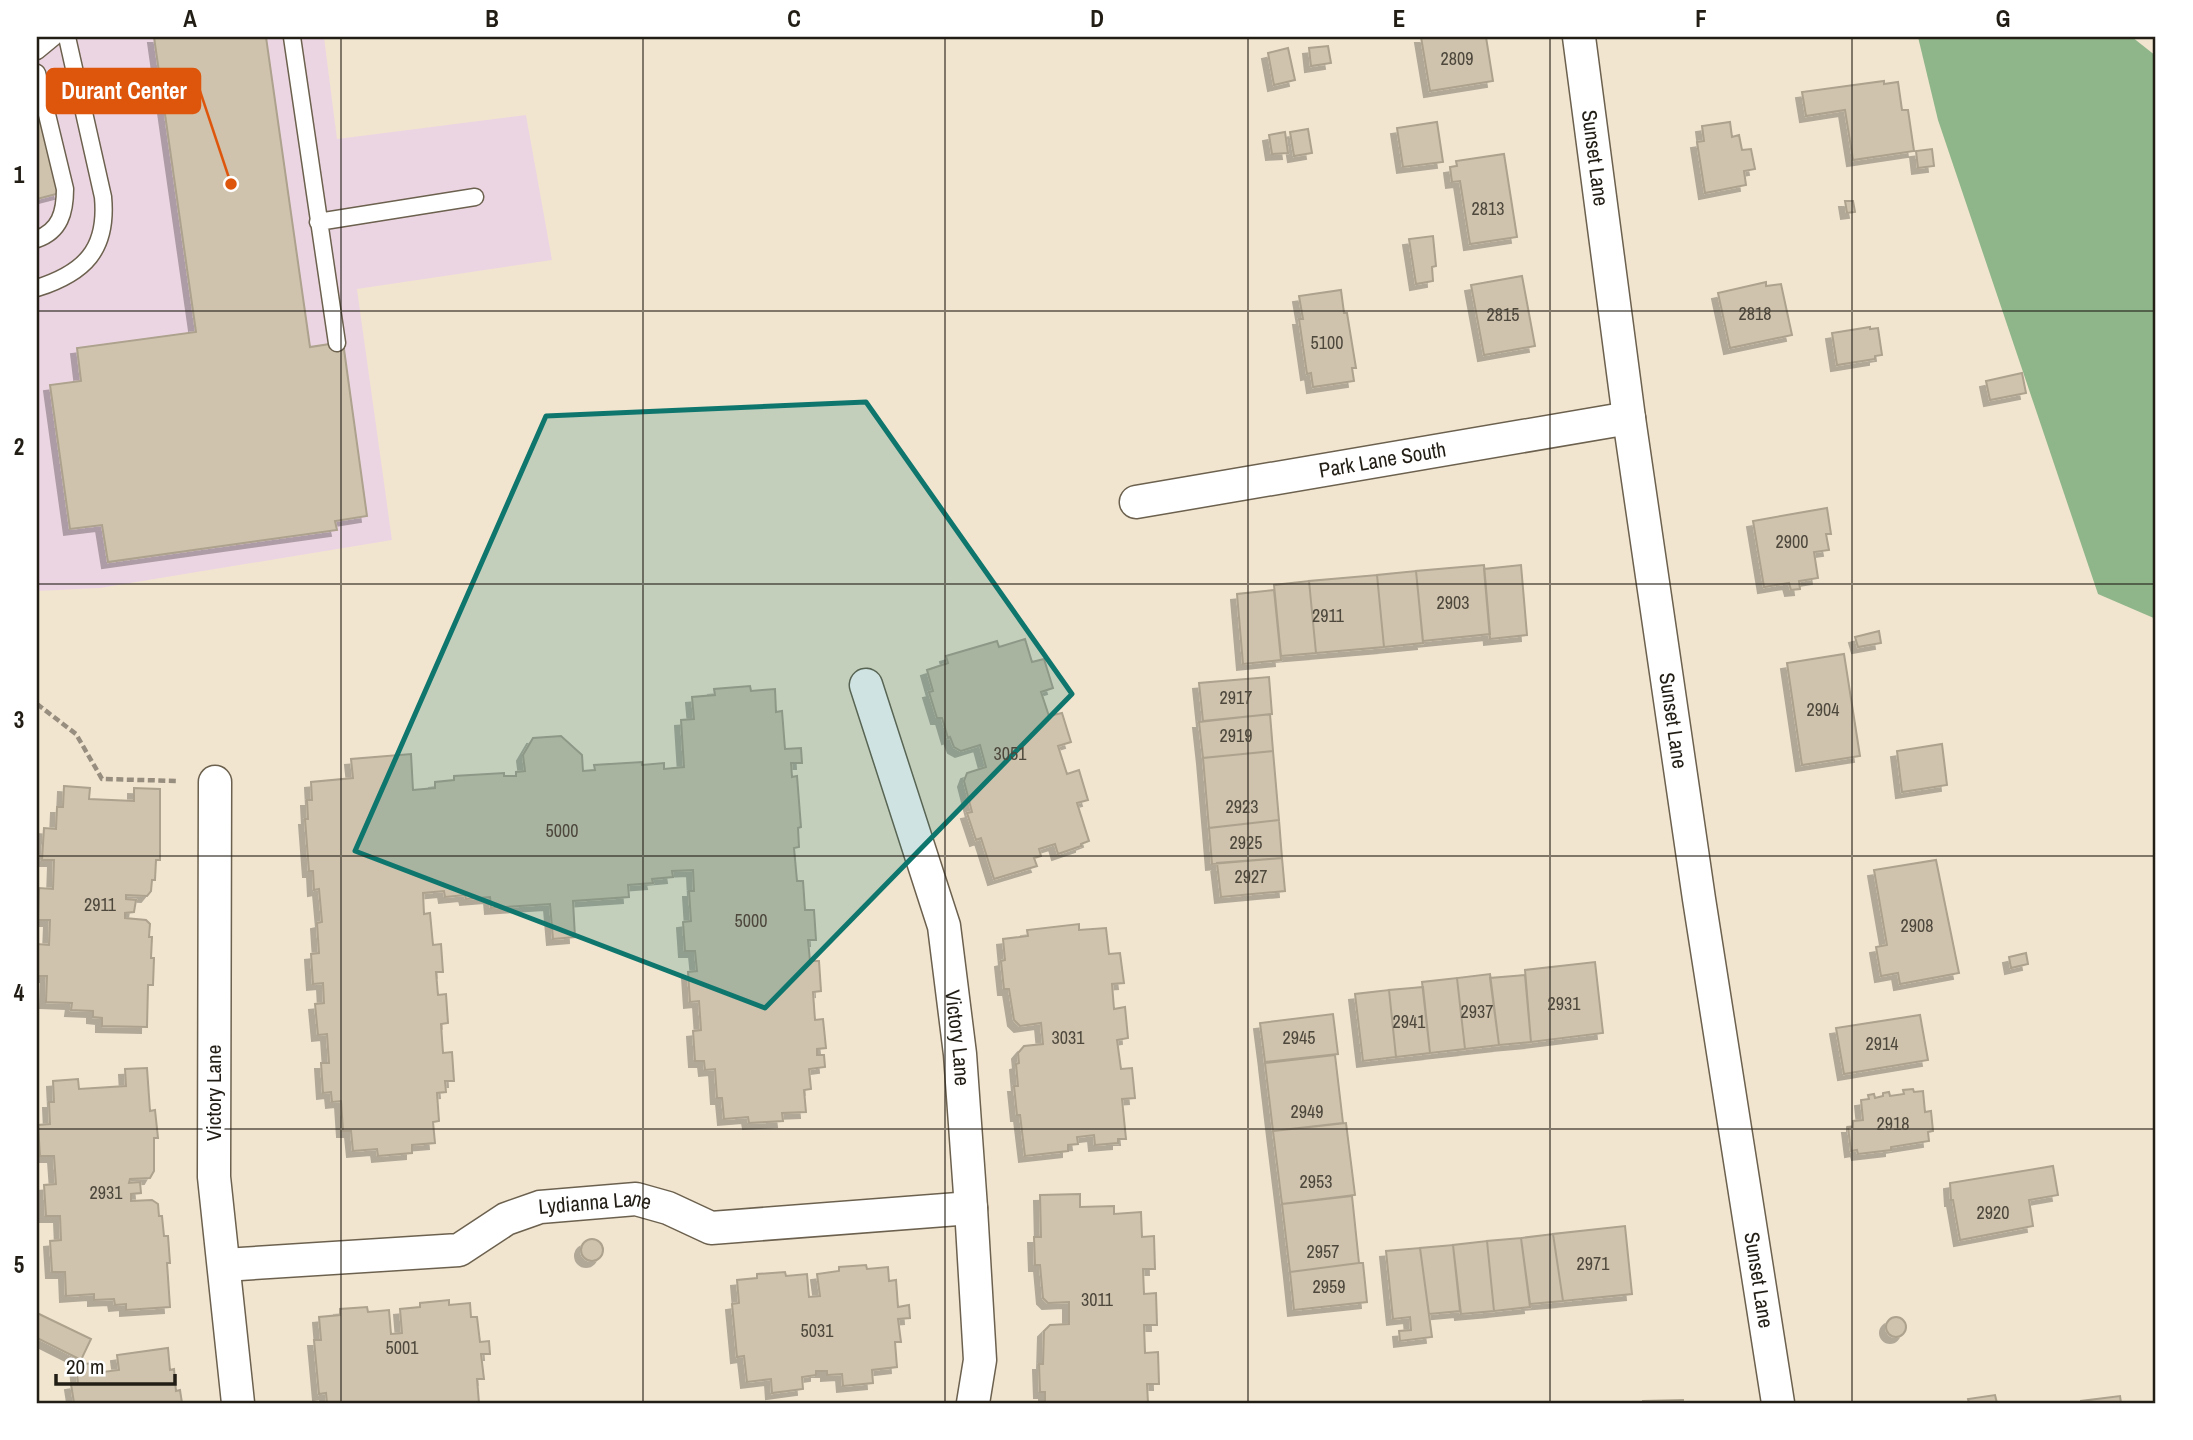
<svg xmlns="http://www.w3.org/2000/svg" width="2193" height="1440" viewBox="0 0 2193 1440" font-family="'Archivo Narrow',sans-serif">
<style>
.commercial{fill:#ecd5e2}
.forest{fill:#8fb68a}
.building{fill:#cfc3ad;stroke:#ada28d;stroke-width:2;filter:url(#shadow)}
.lines{fill:none;stroke-linecap:round;stroke-linejoin:round}
.lane-casing{stroke:#6c614e;stroke-width:19}
.street-casing{stroke:#6c614e;stroke-width:35}
.path{stroke:#978e7f;stroke-width:4.5;stroke-dasharray:7 3.5;stroke-linecap:butt}
.lane{stroke:#fff;stroke-width:16}
.street{stroke:#fff;stroke-width:32}
.marked{fill:#0f766e;fill-opacity:0.2;stroke:#0f766e;stroke-width:5;stroke-linejoin:round}
.grid{fill:none;stroke:#221e16;stroke-width:2;stroke-opacity:0.55}
.labels{text-anchor:middle;stroke-width:7;stroke-linejoin:round;paint-order:stroke}
.number-label{font-size:18px;fill:#4d473c}
.street-label{font-size:21px;fill:#221e16;stroke:#fff}
.leader{fill:none;stroke:#de560c;stroke-width:2.5}
.callout-dot{fill:#de560c;stroke:#fff;stroke-width:2.5}
.callout{fill:#de560c;stroke:#de560c;stroke-width:2.5}
.callout-label{font-size:23px;text-anchor:middle;font-weight:bold;fill:#fff}
.neatline{fill:none;stroke:#221e16;stroke-width:2.5}
.grid-label{font-size:23px;text-anchor:middle;font-weight:bold;fill:#221e16}
</style>
<defs>
<filter id="shadow"><feDropShadow dx="-6" dy="6" stdDeviation="0" flood-color="#0004"/></filter>
</defs>
<rect width="100%" height="100%" fill="#f1e5cf"/>
<path class="commercial" d="M37,37H324L337,139L526,115L552,260L357,289L392,540L100,588L37,591Z"/>
<path class="forest" d="M1918,37H2132L2156,56V619L2098,594L1938,120Z"/>
<path class="building" d="M154,37H266L310,347L343,342L367,516L335,521L337,530L108,562L102,525L70,529L50,385L81,381L77,348L196,332Z
M1421,37H1486L1493,81L1430,91Z
M1328,46L1331,63L1311,66L1309,48Z
M1288,48L1295,80L1274,85L1268,53Z
M1884,81V84L1898,82L1902,110H1908L1914,151L1853,160L1845,110L1806,116L1802,92Z
M37,103L60,193L37,199Z
M1437,122L1443,162L1403,167L1397,128Z
M1730,122L1732,137L1739,135L1742,150L1751,149L1755,169L1744,171L1746,185L1705,193L1697,142L1704,141L1702,126Z
M1308,129L1312,153L1294,156L1290,132Z
M1285,132L1288,153L1272,154L1269,135Z
M1932,149L1934,166L1918,168L1916,151Z
M1504,154L1517,237L1470,244L1460,181L1452,182L1450,167L1457,166L1456,161Z
M1845,201H1853L1855,212L1847,213Z
M1433,236L1436,266L1432,267L1433,281L1416,284L1409,239Z
M1522,276L1535,346L1484,355L1471,285Z
M1766,282V286L1781,284L1792,335L1730,348L1718,293Z
M1341,290L1344,313H1347L1356,368H1352L1354,381L1313,387L1311,373L1307,374L1299,319H1303L1299,296Z
M1870,327V329L1878,328L1882,355L1875,356V359L1837,365L1832,333Z
M2022,373L2026,393L1990,400L1986,381Z
M1827,508L1831,534H1826L1829,550L1814,552L1818,578L1799,581L1800,589L1791,590L1789,583L1764,587L1753,521Z
M1484,565L1490,634L1423,641L1416,571Z
M1521,565L1527,635L1490,639L1484,569Z
M1416,571L1423,643L1384,647L1377,575Z
M1377,575L1384,647L1316,653L1309,581Z
M1309,581L1316,653L1281,656L1274,585Z
M1274,590L1281,660L1243,664L1237,594Z
M1879,631L1881,643L1858,647L1855,637Z
M1025,639L1032,662L1044,659L1053,688L1041,692L1049,716L1062,713L1071,742L1058,746L1067,774L1079,770L1088,800L1077,803L1089,841L1081,844V846L1058,854L1055,844L1039,849L1041,856L1034,858L1037,866L994,879L981,838L976,840L967,813L972,812L964,781L967,773L986,767L980,745L961,751L954,747L950,737L948,738L942,718H937L929,692L933,691L927,670L948,663L946,656L997,641L999,647Z
M1844,654L1860,756L1802,765L1787,663Z
M1269,677L1272,714L1203,721L1199,683Z
M750,686L751,691L775,689L776,712L782,711L785,749L801,748L802,763H791L792,777L797,776L801,827L798,828L799,847L794,848L797,881H803L805,910H814L816,940H808L810,961H819L821,991L813,992L815,1020L823,1019L826,1048L817,1049V1055H824L825,1067L809,1069L811,1089L804,1090L806,1112L782,1113L783,1121L749,1123L748,1117L724,1119L722,1098H717L715,1069L705,1070L704,1061H695L693,1031L701,1030L699,1001L690,1002L688,972L697,971L695,951H685L683,922L691,921L689,891H694L693,870L672,871L673,877L652,879L653,883L628,885L629,897L573,901L575,937L553,939L550,904L491,908L490,897L466,899L465,895L445,897L444,891L423,893L424,914L430,913L433,945L441,944L443,972H436L438,995L446,994L448,1023L441,1024L443,1053L452,1052L454,1081H445L446,1092L437,1093L439,1121L433,1122L435,1143L412,1145V1153L378,1156L377,1149L353,1151L351,1131H343L341,1101L332,1102L331,1092L323,1093L321,1063H329L327,1034L318,1035L315,1004L324,1003L323,983L313,984L311,954L319,953L317,923L322,922L319,889L314,890L313,871H309L305,819H308L307,800H312L311,782L353,778L351,759L411,754L413,790L435,788V782L454,780V776L504,773V776H516V772L525,771L523,755L533,738L561,736L582,755L583,771L595,770L594,765L642,762V765L664,763V769L684,767L681,720L694,719L692,697L715,695L714,689Z
M1270,714L1273,751L1203,758L1199,722Z
M1942,744L1947,785L1902,792L1897,751Z
M1273,751L1279,820L1209,828L1203,758Z
M64,786L90,788L89,799L134,801V788L160,789V860H156L155,880H152L151,891L147,896L126,895V899L136,900L134,912L125,913V918L146,920L150,924L149,937H152L151,958H154L153,985H148L147,1027L102,1026V1018L93,1017V1011L71,1010L72,1003L46,1002L47,976H37V944L49,945L50,920H38L39,888L53,889L54,860H42L44,828L56,829L57,807H63Z
M1279,820L1282,858L1212,864L1209,828Z
M1282,858L1285,891L1221,897L1217,863Z
M1936,860L1959,973L1900,984L1898,973L1881,976L1876,947L1887,945L1874,870Z
M1079,924V930L1106,928L1109,954L1120,953L1124,983L1112,984L1114,1009L1125,1007L1128,1038L1117,1040L1121,1069L1132,1068L1135,1098L1122,1099L1126,1139H1118V1143L1095,1145L1094,1135L1077,1137L1078,1144L1068,1145V1151L1025,1156L1020,1115H1017L1014,1086H1018L1016,1064L1019,1063L1018,1053L1024,1046L1043,1044L1041,1023L1020,1026L1014,1020L1009,989H1004L1001,961L1005,960L1003,939L1028,936L1027,930Z
M2026,953L2028,964L2011,968L2009,957Z
M1595,962L1603,1033L1531,1042L1525,970Z
M1490,974L1499,1045L1465,1049L1457,978Z
M1525,975L1531,1042L1499,1045L1490,978Z
M1457,978L1465,1049L1430,1053L1422,982Z
M1423,987L1430,1053L1396,1057L1389,990Z
M1389,990L1396,1057L1363,1061L1355,994Z
M1333,1014L1338,1054L1265,1062L1260,1023Z
M1920,1015L1928,1060L1844,1074L1836,1028Z
M1335,1055L1343,1123L1273,1131L1265,1063Z
M147,1068L150,1111L155,1110L158,1138H154V1171L150,1178L130,1179L129,1183L140,1182L141,1193L131,1194V1201L152,1200L158,1204L159,1216H162L164,1236H168L170,1263H167L170,1307L126,1310V1304L115,1305L114,1299L94,1300V1294L66,1296L65,1272H52L50,1241L61,1240L60,1216H46L44,1185L56,1184L54,1156H40L38,1125L50,1124L49,1102H54L53,1081L78,1079L79,1089L126,1086L125,1069Z
M1913,1089L1914,1092L1923,1091L1925,1112L1931,1111L1933,1131L1928,1132L1929,1141L1891,1147V1150L1858,1154L1857,1150L1851,1151L1848,1127H1853V1121L1863,1120L1861,1100L1869,1099L1868,1095L1874,1094L1875,1098L1883,1096V1093L1889,1092L1890,1096L1904,1094L1903,1090Z
M1346,1123L1355,1195L1282,1204L1273,1131Z
M2053,1166L2058,1195L2029,1200L2033,1226L1960,1240L1953,1200H1951L1950,1183Z
M1080,1194V1207L1114,1206V1214L1141,1212L1142,1237L1154,1236L1155,1269H1143L1144,1294L1156,1293L1157,1325H1144L1145,1353L1158,1352L1159,1384H1147L1148,1403H1045V1392H1040L1039,1364H1043L1044,1331L1050,1325L1069,1324V1302L1048,1303L1043,1298L1040,1265H1035L1034,1237H1041L1040,1195Z
M1352,1196L1359,1263L1290,1272L1282,1204Z
M1625,1226L1632,1294L1563,1301L1553,1234Z
M1553,1234L1563,1301L1530,1304L1521,1238Z
M1521,1238L1530,1307L1494,1311L1487,1241Z
M581 1250a11 11 0 1 1 22 0a11 11 0 1 1-22 0Z
M1487,1241L1494,1311L1461,1314L1453,1245Z
M1453,1245L1460,1311L1429,1314L1420,1248Z
M1420,1248L1432,1337L1400,1341L1399,1331L1411,1330L1410,1317L1393,1319L1386,1251Z
M1359,1263H1363L1367,1302L1294,1310L1290,1272Z
M866,1265L867,1269L888,1267L889,1281L896,1280L898,1307L909,1305L910,1318L898,1319L901,1342H895L897,1367L872,1370L873,1383L843,1386L842,1374L827,1375V1371H816V1375L802,1377L803,1389L772,1393L771,1379L747,1382L744,1356L737,1357L732,1304L739,1303L737,1280L757,1278V1274L785,1272L786,1276L807,1274L809,1297L820,1296L817,1274L839,1271V1267Z
M449,1300V1305L470,1303L471,1317H477L480,1342L489,1341L490,1354H481L484,1379H477L479,1403H327L326,1393L319,1394L314,1340H321L319,1317L340,1315V1309L367,1307L368,1312L389,1310L391,1334L402,1333L400,1309L420,1307V1303Z
M37,1313L91,1339L81,1360L37,1338Z
M1886 1327a10 10 0 1 1 20 0a10 10 0 1 1-20 0Z
M168,1348L170,1370L174,1369L176,1391L180,1390L182,1403H74L71,1384L78,1383L76,1365L102,1362L103,1372L119,1370L117,1355Z
M1995,1395L1997,1403H1969L1968,1399Z
M2120,1396L2121,1403H2081V1401Z
M1683,1400V1403H1643V1401Z"/>
<g class="lines">
<g class="lane-casing">
<path id="lane" d="M292,37L337,343
M37,51L54,37
M37,73L65,189C65,212 60,231 37,239
M318,222L475,197
M37,288C84,273 108,250 103,197L67,37"/>
</g>
<g class="street-casing">
<g id="street">
<path id="s1" d="M1579,37L1629,418L1699,899L1778,1403"/>
<path id="s2" d="M1136,502L1629,418"/>
<path id="s3" d="M866,685L944,926L960,1054L971,1208L980,1360L973,1403"/>
<path d="M215,782L214,1177L238,1403"/>
<path id="s4" d="M224,1265L459,1250L506,1219L540,1207L636,1199L668,1208L711,1228L971,1208"/>
</g>
</g>
<path class="path" d="M37,704L76,734L102,779L179,781"/>
<use href="#lane" class="lane"/>
<use href="#street" class="street"/>
</g>
<path class="marked" d="M866,402L1072,694L765,1008L355,851L546,416Z"/>
<path class="grid" d="M341,37V1403M643,37V1403M945,37V1403M1248,37V1403M1550,37V1403M1852,37V1403M37,311H2156M37,584H2156M37,856H2156M37,1129H2156"/>
<g class="labels">
<g class="number-label">
<text x="1457" y="65">2809</text>
<text x="1488" y="215">2813</text>
<text x="1755" y="320">2818</text>
<text x="1503" y="321">2815</text>
<text x="1327" y="349">5100</text>
<text x="1792" y="548">2900</text>
<text x="1453" y="609">2903</text>
<text x="1328" y="622">2911</text>
<text x="1236" y="704">2917</text>
<text x="1823" y="716">2904</text>
<text x="1236" y="742">2919</text>
<text x="1010" y="760">3051</text>
<text x="1242" y="813">2923</text>
<text x="562" y="837">5000</text>
<text x="1246" y="849">2925</text>
<text x="1251" y="883">2927</text>
<text x="100" y="911">2911</text>
<text x="751" y="927">5000</text>
<text x="1917" y="932">2908</text>
<text x="1564" y="1010">2931</text>
<text x="1477" y="1018">2937</text>
<text x="1409" y="1028">2941</text>
<text x="1068" y="1044">3031</text>
<text x="1299" y="1044">2945</text>
<text x="1882" y="1050">2914</text>
<text x="1307" y="1118">2949</text>
<text x="1893" y="1130">2918</text>
<text x="1316" y="1188">2953</text>
<text x="106" y="1199">2931</text>
<text x="1993" y="1219">2920</text>
<text x="1323" y="1258">2957</text>
<text x="1593" y="1270">2971</text>
<text x="1329" y="1293">2959</text>
<text x="1097" y="1306">3011</text>
<text x="817" y="1337">5031</text>
<text x="402" y="1354">5001</text>
</g>
<g class="street-label">
<text dy="7" stroke="none"><textPath href="#s1" startOffset="122">Sunset Lane</textPath></text>
<text dy="7" stroke="none"><textPath href="#s2" startOffset="250">Park Lane South</textPath></text>
<text dy="7" stroke="none"><textPath href="#s1" startOffset="690">Sunset Lane</textPath></text>
<text dy="7" stroke="none"><textPath href="#s3" startOffset="366">Victory Lane</textPath></text>
<text transform="translate(214 1093) rotate(-90)" y="7">Victory Lane</text>
<text dy="7" stroke="none"><textPath href="#s4" startOffset="383">Lydianna Lane</textPath></text>
<text dy="7" stroke="none"><textPath href="#s1" startOffset="1256">Sunset Lane</textPath></text>
</g>
</g>
<path class="leader" d="M231 184L200 91"/>
<circle class="callout-dot" cx="231" cy="184" r="7"/>
<rect class="callout" x="47" y="69" width="153" height="44" rx="7"/>
<g class="callout-label">
<text x="124" y="99">Durant Center</text>
</g>
<rect width="2193" height="1440" fill="none" stroke="#ffffff" stroke-width="77"/>
<path d="M56 1374v10h119v-10" fill="none" stroke="#221e16" stroke-width="3.5"/>
<text x="66" y="1374" font-size="21" fill="#221e16" stroke="#ffffff" stroke-width="5" paint-order="stroke">20 m</text>
<rect x="38" y="38" width="2116" height="1364" class="neatline"/>
<g class="grid-label">
<text x="190" y="27">A</text>
<text x="492" y="27">B</text>
<text x="794" y="27">C</text>
<text x="1097" y="27">D</text>
<text x="1399" y="27">E</text>
<text x="1701" y="27">F</text>
<text x="2003" y="27">G</text>
<text x="19" y="183">1</text>
<text x="19" y="455">2</text>
<text x="19" y="728">3</text>
<text x="19" y="1001">4</text>
<text x="19" y="1273">5</text>
</g>
</svg>
